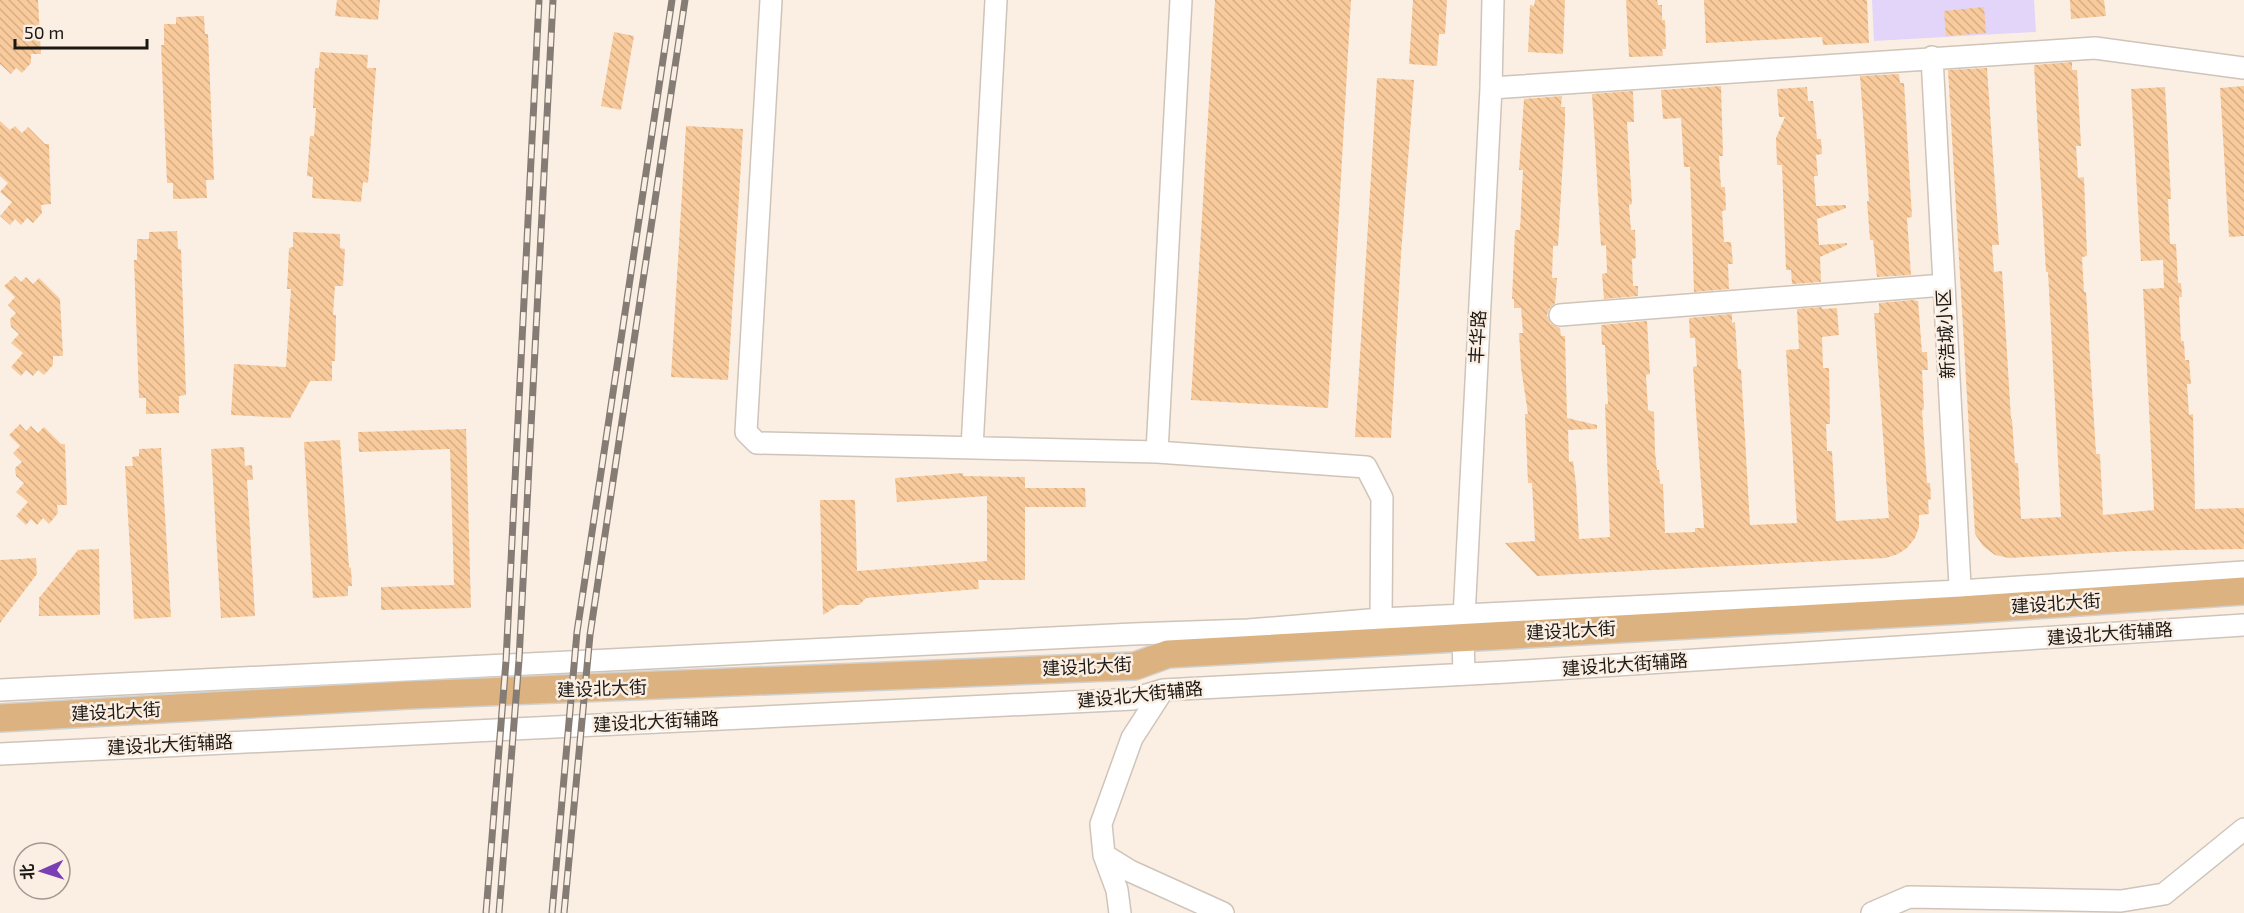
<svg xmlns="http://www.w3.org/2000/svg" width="2244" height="913" viewBox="0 0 2244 913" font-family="'Exo 2','Noto Sans SC',sans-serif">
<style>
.pitch{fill:#e3d4f9}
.building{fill:url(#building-back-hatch)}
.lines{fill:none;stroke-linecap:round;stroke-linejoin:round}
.minor-casing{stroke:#cfc4b9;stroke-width:24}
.major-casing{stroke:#d1d1d0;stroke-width:30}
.minor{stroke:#fff;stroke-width:21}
.major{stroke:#dcb380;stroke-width:27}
.rail-casing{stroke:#857d75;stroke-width:7}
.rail{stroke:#fbefe4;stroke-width:4.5;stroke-dasharray:14;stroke-linecap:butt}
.labels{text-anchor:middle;stroke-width:5;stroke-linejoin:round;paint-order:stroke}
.street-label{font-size:18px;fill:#1b1713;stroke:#fbefe4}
</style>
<defs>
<pattern id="building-back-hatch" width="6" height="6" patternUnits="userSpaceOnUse" patternTransform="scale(1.5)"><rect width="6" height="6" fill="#f9cb9c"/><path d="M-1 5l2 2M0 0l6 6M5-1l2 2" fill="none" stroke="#d5ae86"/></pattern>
</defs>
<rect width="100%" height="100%" fill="#fbefe4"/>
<path class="pitch" d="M1872,0H2034L2036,32L1874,41Z"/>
<path class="building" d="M0,0H38L41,54H31V63L22,73L16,68L11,74L0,64Z
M337,0H380L378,20L335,16Z
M1215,0H1351L1328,408L1191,400Z
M1413,0H1447L1445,34H1439L1437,66L1409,64Z
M1535,0H1565L1563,54L1528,52L1530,5L1534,6Z
M1626,0H1657L1658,5H1662V20H1665L1666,49H1662L1663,56L1629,57Z
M1704,0H1867L1869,43L1823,45L1822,37L1706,43Z
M2070,0H2104L2106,16L2071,19Z
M1984,7L1986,33L1946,36L1944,11Z
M204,16L205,34H208L214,180H206L207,198L173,199V183H167L161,45H164V24H176V17Z
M614,32L634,36L621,110L601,106Z
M320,52L368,55L367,68H376L368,183L363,182L361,202L312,198L313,177L307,176L310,136H314L316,108H313L315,68H319Z
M2072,62V70H2077L2081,146H2076L2078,178L2084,177L2087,256L2082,257L2084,292H2086L2096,454H2100L2103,515L2154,510L2143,289L2164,288L2163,260L2141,261L2131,89L2165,87L2171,199H2168L2170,244H2176L2178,283H2181L2182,297H2179L2181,341H2184L2185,360H2189L2191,384H2187L2189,415L2193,414L2195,509L2244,508V549L2131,551L2009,558L1995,555L1983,546L1975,534L1948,70L1987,68L1999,245H1992L1994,272L2002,271L2011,419H2012L2015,463H2018L2021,519L2061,517L2048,272H2046L2034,65Z
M1899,74L1900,83H1904L1912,217L1907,218L1911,275L1877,277L1873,240H1870L1867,201H1869L1860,76Z
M1377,78L1414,80L1401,254L1391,438L1355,437Z
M1721,86L1723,156H1719L1721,187H1725L1726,210L1722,211L1724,242H1731L1733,264H1728L1729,289L1694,292L1690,167H1684L1681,118L1663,119L1661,90Z
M2244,86V236L2229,237L2220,88Z
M1807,87L1808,101H1813L1817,139H1821L1822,154L1816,155L1818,176H1814L1816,206L1846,205V208L1817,219L1819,245L1847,243V245L1820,257L1821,282L1792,284L1791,270H1786L1782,165H1777L1776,138L1785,117H1779L1777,89Z
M1633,91L1634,122H1627L1632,204L1629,205L1631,230H1635L1636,258L1632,259L1633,286H1638V296L1604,299L1602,274L1607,273L1606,245L1601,246L1592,94Z
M1562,96L1561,107H1565V124L1558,246H1553L1552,278H1557L1555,303L1549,309L1547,315L1550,323L1560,328L1561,336H1565L1567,418L1597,425V429L1568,430L1569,462L1573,461L1576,484L1579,539L1610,537L1605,404H1608L1605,345H1602L1601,325L1647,321L1650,374L1646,375L1648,410L1654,412L1655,452L1657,470H1659L1660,484H1663L1665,533L1695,532V528H1704L1693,367L1697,366L1695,338H1690L1689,318L1732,314V323L1735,322L1738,369H1741L1750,525L1797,523L1786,350L1799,349L1797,309L1822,307V309L1837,308L1839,335L1822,337L1823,368H1829L1830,424H1826L1827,451H1832L1836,521L1889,518L1874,313H1879V303L1913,300L1918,301L1922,352H1927L1928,370H1922L1924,409L1922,410L1927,483H1930L1931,499L1928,500L1929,514L1919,515V527L1915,538L1907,548L1898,554L1886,558L1537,576L1505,543L1535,541L1532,483H1528L1525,414H1528L1521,367L1519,333H1523L1521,308H1514V299H1512L1515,230H1520L1523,170H1519L1524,99Z
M0,121L10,130L15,126L22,133L28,127L45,144H49L51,204L41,205L42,213L33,223L27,218L21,225L15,219L10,225L0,216L12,202L0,192L8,183L0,176Z
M686,126L743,129L728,380L671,377Z
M177,231L178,249H181L186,395L179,396V413L146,414V398H139L134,260H137V239H149V232Z
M293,232L340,234V248L345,249L343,286H335L333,315H336L335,361H332V381H310L290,418L231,415L234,364L286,367L291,289H287L289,248L293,247Z
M15,276L21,282L26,277L33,284L39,278L60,299L63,356H53V365L44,375L38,370L33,376L26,370L21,376L11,367L23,353L11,343L19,334L11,327L10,319L16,313L8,305L15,297L4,286Z
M20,424L26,431L31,426L38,433L44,427L61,444H65L67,505H57L58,513L49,524L43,518L37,525L31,519L26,525L16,516L28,502L16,492L24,483L16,476L15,468L22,462L13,453L20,446L9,435Z
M466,429L471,608L381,610V587L454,585L450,449L359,452L358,432Z
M340,440L349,567L351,568L352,586H348V596L313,598L304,442Z
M244,447L245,466L252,465L253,480H247L255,616L221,618L211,449Z
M161,448L171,617L134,619L125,466H133L132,457L139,456V449Z
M963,473V476L1025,477V488H1085L1086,507H1025V580H978L979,589L866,598L859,605H839L823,615L820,500H855L857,571L987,561V496L897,502L895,478Z
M99,549L100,615L39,616V598L78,550Z
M36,558L37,574L0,623V560Z"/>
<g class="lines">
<g class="minor-casing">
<path id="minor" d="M771,0L746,432L757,443L1157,452L1366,467L1382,498L1381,619
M1932,57L1961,605
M1491,88L2095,48L2244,68
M1560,315L1944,285
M972,448L996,0
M1157,452L1181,0
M1464,674L1463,637L1491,88L1493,0
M0,690L1133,634L1248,630L1381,619L1960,591L2244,572
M0,754L1133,699L1163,690L1507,672L2244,625
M1104,855L1130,871L1223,913
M1120,913L1117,890L1104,855L1101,824L1132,738L1163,690
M1872,913L1909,897L2121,901L2164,894L2244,829"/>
</g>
<g class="major-casing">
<path id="major" d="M0,718L409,695L1135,666L1168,654L1961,610L2244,591"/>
</g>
<use href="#minor" class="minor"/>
<use href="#major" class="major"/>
<g class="rail-casing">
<path id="rail" d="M486,913L506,661L539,0
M499,913L519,660L553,0
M552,913L577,632L672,0
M564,913L590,635L685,0"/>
</g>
<use href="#rail" class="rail"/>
</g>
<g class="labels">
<g class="street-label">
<text transform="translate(1946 334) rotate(-93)" y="6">新浩城小区</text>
<text transform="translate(1478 337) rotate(-87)" y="6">丰华路</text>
<text transform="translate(2056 604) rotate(-4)" y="6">建设北大街</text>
<text transform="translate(1571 631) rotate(-3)" y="6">建设北大街</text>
<text transform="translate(2110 634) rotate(-4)" y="6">建设北大街辅路</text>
<text transform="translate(1625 665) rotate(-4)" y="6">建设北大街辅路</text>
<text transform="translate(1087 667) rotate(-3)" y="6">建设北大街</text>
<text transform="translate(602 689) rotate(-2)" y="6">建设北大街</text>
<text transform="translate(1140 695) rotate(-6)" y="6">建设北大街辅路</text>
<text transform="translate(116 712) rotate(-3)" y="6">建设北大街</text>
<text transform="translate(656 722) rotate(-3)" y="6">建设北大街辅路</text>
<text transform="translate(170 745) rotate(-3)" y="6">建设北大街辅路</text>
</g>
</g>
<g transform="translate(42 871) rotate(267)"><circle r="28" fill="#fbefe4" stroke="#a19990" stroke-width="1.5"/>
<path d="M0-4.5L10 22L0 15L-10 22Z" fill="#7a3fb4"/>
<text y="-9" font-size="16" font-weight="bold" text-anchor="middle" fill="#1b1713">北</text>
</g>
<path d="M15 39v9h132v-9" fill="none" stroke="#1b1713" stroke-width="3"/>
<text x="24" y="39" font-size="18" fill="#1b1713" stroke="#fbefe4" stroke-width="4.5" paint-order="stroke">50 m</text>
</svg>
